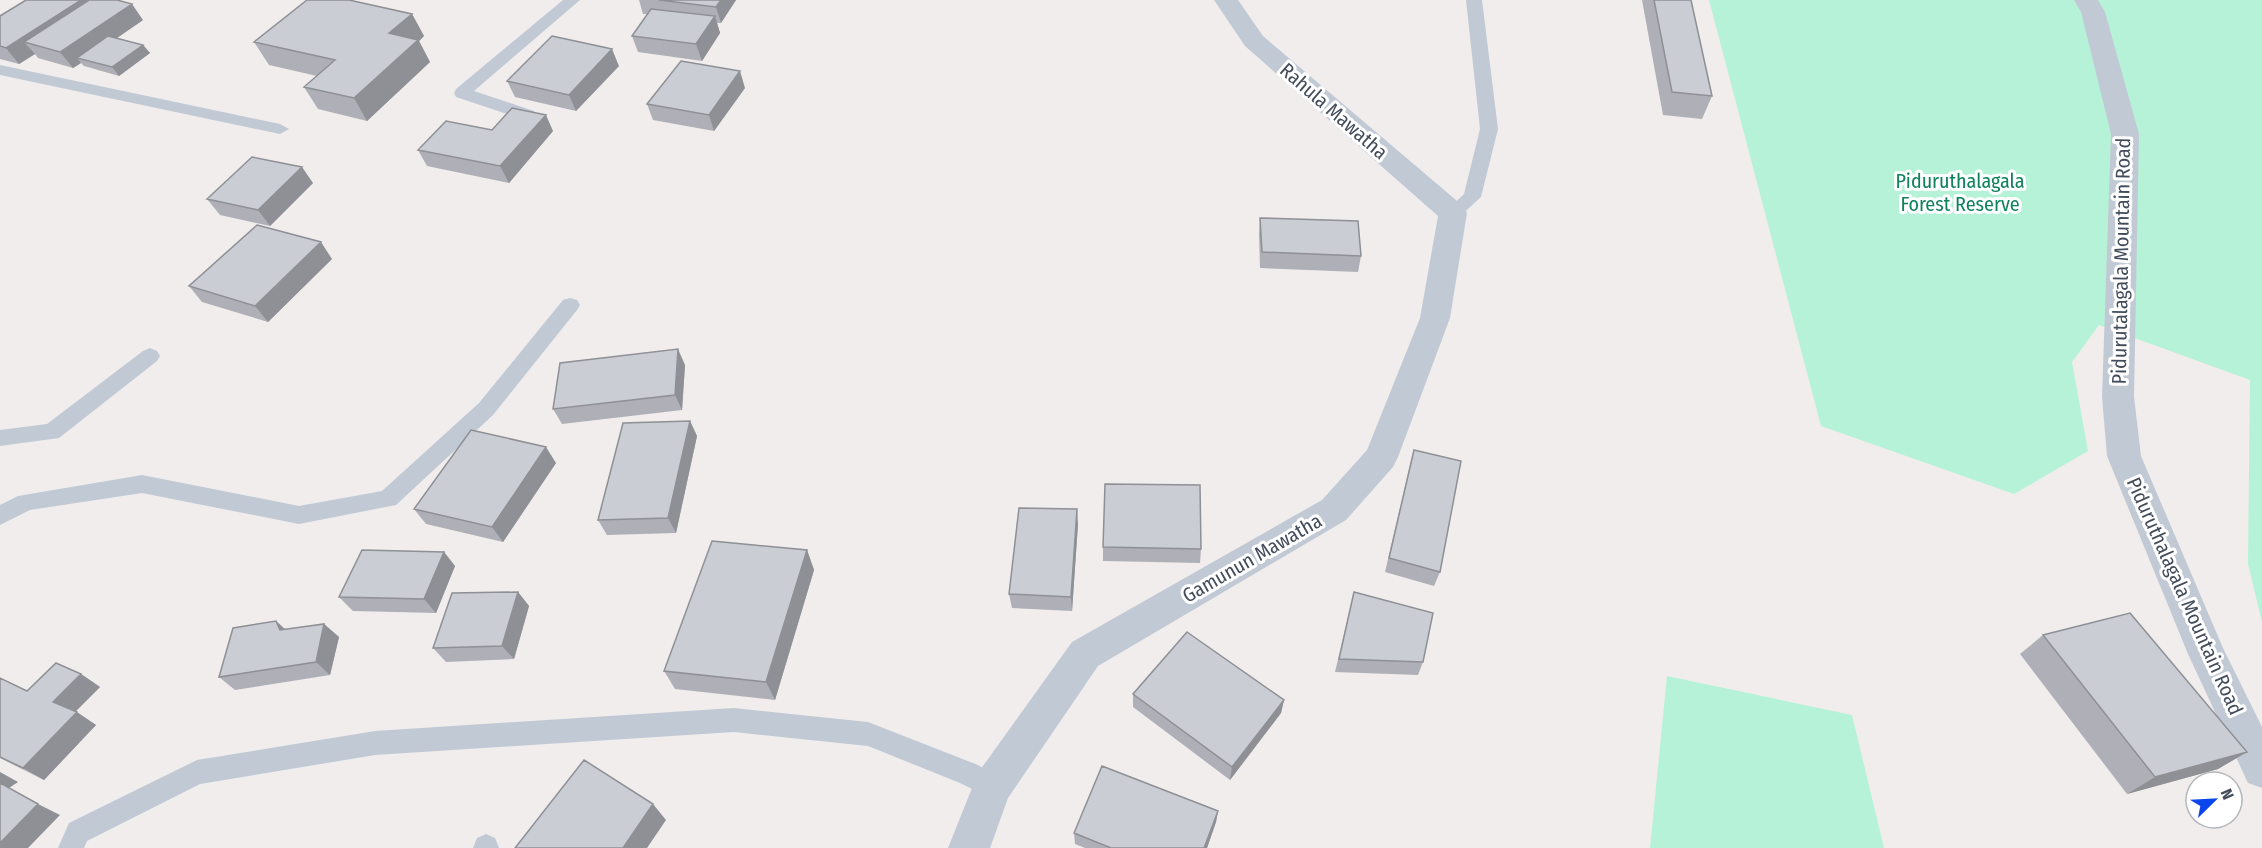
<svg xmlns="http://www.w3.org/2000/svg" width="2262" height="848" viewBox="0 0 2262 848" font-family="'Fira Sans Condensed',sans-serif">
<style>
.green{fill:#b6f2d7}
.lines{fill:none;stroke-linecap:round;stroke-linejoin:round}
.service{fill:#c1c9d5;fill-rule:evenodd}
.minor{fill:#c1c9d5;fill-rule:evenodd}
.wall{fill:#afb0b7}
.shaded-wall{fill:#8e9095}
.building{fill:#cbcdd5;stroke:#8e9095;stroke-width:1.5}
.labels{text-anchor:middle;stroke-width:6;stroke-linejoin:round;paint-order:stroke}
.street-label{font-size:20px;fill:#434c5b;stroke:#fff}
.park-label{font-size:20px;fill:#0f825c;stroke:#fff}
</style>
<rect width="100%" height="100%" fill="#f0edec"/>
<path class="green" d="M1709,0H2262V622L2248,564L2250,380L2099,325L2072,362L2088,451L2014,494L1821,426Z
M1667,676L1852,715L1884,848H1650Z"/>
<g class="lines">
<path class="service" d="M563,0H580L474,91L534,111L536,115L534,119H522L456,97L454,93L456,89Z
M1466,0H1482L1498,129L1481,197L1459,217H1447L1444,213L1464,194L1480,129Z
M0,65L280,124L289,129L280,134L0,75Z
M570,298L577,300L580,305L577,310L493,415L396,505L299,524L142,493L30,510L0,525V505L18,496L142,475L299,506L382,491L479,403L563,300Z
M150,348L157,351L160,356L157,361L59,438L0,446V430L47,424L143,351Z
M734,708L868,722L978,765L1001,778L1005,787L1001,796L992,799L960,783L868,746L734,732L375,755L200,784L87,841L84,848H58L69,823L197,760L375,731Z
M486,834L495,838L499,848H473L477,838Z"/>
<path class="minor" d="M1214,0H1238L1263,36L1463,206L1467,213L1450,318L1398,457L1393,467L1346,520L1098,666L1008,798L990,848H948L978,773L1072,642L1322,500L1367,450L1420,318L1438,216L1245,46Z
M2074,0H2098L2105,12L2139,134L2134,397L2141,456L2223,648L2262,727V788L2248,783L2188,654L2107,456L2102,397L2111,134L2081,12Z"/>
</g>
<path class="wall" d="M639,0H736L721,23H717L720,33L702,61L638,52L632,36L647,14H643Z
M1642,0H1691L1712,96L1702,119L1663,115Z
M412,14L424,36L419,41L430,62L367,121L318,109L304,87L317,76L269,65L254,42Z
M0,16L143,20L117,38L143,45L150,53L119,76L84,66L81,63L73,68L38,58L35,54L19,64L0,59Z
M619,66L576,111L515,97L507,81Z
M745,88L714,131L653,120L647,104Z
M492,130L553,131L509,183L427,166L418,150Z
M313,183L270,226L220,215L207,199Z
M1260,218L1361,256L1358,272L1260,268L1259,234Z
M332,259L268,322L202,302L189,286Z
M685,365L682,410L562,424L553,409Z
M690,421L697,436L676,533L607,535L598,520Z
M1414,450L1440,572L1434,586L1385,572L1410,465Z
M556,463L503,542L426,524L414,509Z
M1078,524L1072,611L1012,608L1009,594Z
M1103,547L1201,549L1200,563L1103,561Z
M807,550L814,570L775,700L675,689L664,671Z
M444,552L455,566L436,613L353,611L339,597Z
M518,592L529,606L514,659L446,662L433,648Z
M1354,592L1423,662L1418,675L1335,672Z
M276,621L285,629L324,624L339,637L330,675L235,690L219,677Z
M2043,635L2247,752L2218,769L2127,794L2020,654Z
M81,674L100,687L75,712L96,725L44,780L0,758V678L27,691Z
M1133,694L1284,700L1281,713L1230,780L1133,707Z
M1218,811L1216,822L1207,848H1085L1075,844L1074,833Z"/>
<path class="shaded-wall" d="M81,0H118L24,42L35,54L19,64L6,48Z
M721,0H736L721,23L716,7Z
M132,4L143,20L85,60L77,58L81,63L73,68L60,52Z
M412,14L424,36L419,41L430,62L367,121L354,98L389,33Z
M715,16L720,33L702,61L696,44Z
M143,45L150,53L119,76L112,67Z
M612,49L619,66L576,111L569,95Z
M740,71L745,88L714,131L709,115Z
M546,115L553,131L509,183L500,166Z
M302,167L313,183L270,226L258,210Z
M321,242L332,259L268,322L255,306Z
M678,349L685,365L682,410L675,395Z
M690,421L697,436L676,533L668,518Z
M546,447L556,463L503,542L492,527Z
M1077,509L1078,524L1072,611L1071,597Z
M807,550L814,570L775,700L766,682Z
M444,552L455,566L436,613L424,599Z
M518,592L529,606L514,659L502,646Z
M276,621L291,635L280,630Z
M324,624L339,637L330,675L316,662Z
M81,674L100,687L73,714L53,702Z
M1284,700L1281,713L1230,780L1232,767Z
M77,712L96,725L44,780L23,768Z
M2247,752L2218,769L2127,794L2155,777Z
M0,772L18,782L9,788L0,784Z
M38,804L60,815L28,848H0V843Z
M653,804L666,820L647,848H623Z
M1218,811L1216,822L1207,848H1204Z"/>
<path class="building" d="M26,0H81L6,48L0,46V16Z
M89,0H117L132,4L60,52L24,42Z
M307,0H349L412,14L389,33L418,40L354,98L304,87L335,60L254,42Z
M659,0H721L716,7Z
M1654,0H1691L1712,96L1672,92Z
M651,9L715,16L696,44L632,36Z
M108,36L143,45L112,67L77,58Z
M552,36L612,49L569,95L507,81Z
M681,61L740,71L709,115L647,104Z
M512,108L546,115L500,166L418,150L446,121L492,130Z
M252,157L302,167L258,210L207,199Z
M1260,218L1358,221L1361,256L1262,252Z
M257,225L321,242L255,306L189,286Z
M678,349L675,395L553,409L560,363Z
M690,421L668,518L598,520L623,423Z
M471,430L546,447L492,527L414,509Z
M1414,450L1461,461L1440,572L1389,558Z
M1105,484L1200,485L1201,549L1103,547Z
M1019,508L1077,509L1071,597L1009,594Z
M712,541L807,550L766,682L664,671Z
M362,550L444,552L424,599L339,597Z
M518,592L502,646L433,648L452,593Z
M1354,592L1433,613L1423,662L1339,659Z
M2130,613L2247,752L2155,777L2043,635Z
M276,621L280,630L324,624L316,662L219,677L233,628Z
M1187,632L1284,700L1232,767L1133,694Z
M56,663L81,674L53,702L77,712L23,768L0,757V678L27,691Z
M584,760L653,804L623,848H515Z
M1102,766L1218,811L1204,848H1111L1074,833Z
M0,783L38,804L0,843Z"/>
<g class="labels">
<g class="street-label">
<text transform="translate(1334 111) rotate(41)" y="7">Rahula Mawatha</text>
<text transform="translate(2121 261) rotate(-89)" y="7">Pidurutalagala Mountain Road</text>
<text transform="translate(1252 558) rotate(-30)" y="7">Gamunun Mawatha</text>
<text transform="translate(2185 596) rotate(66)" y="7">Piduruthalagala Mountain Road</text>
</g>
<g class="park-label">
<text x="1960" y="188">Piduruthalagala<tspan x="1960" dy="23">Forest Reserve</tspan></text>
</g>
</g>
<g transform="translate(2214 800) rotate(66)"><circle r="28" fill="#ffffff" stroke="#b4b7bd" stroke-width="1.5"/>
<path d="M0-4.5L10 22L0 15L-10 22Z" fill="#0a46ec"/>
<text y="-9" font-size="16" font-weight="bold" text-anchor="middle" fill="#434c5b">N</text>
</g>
</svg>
